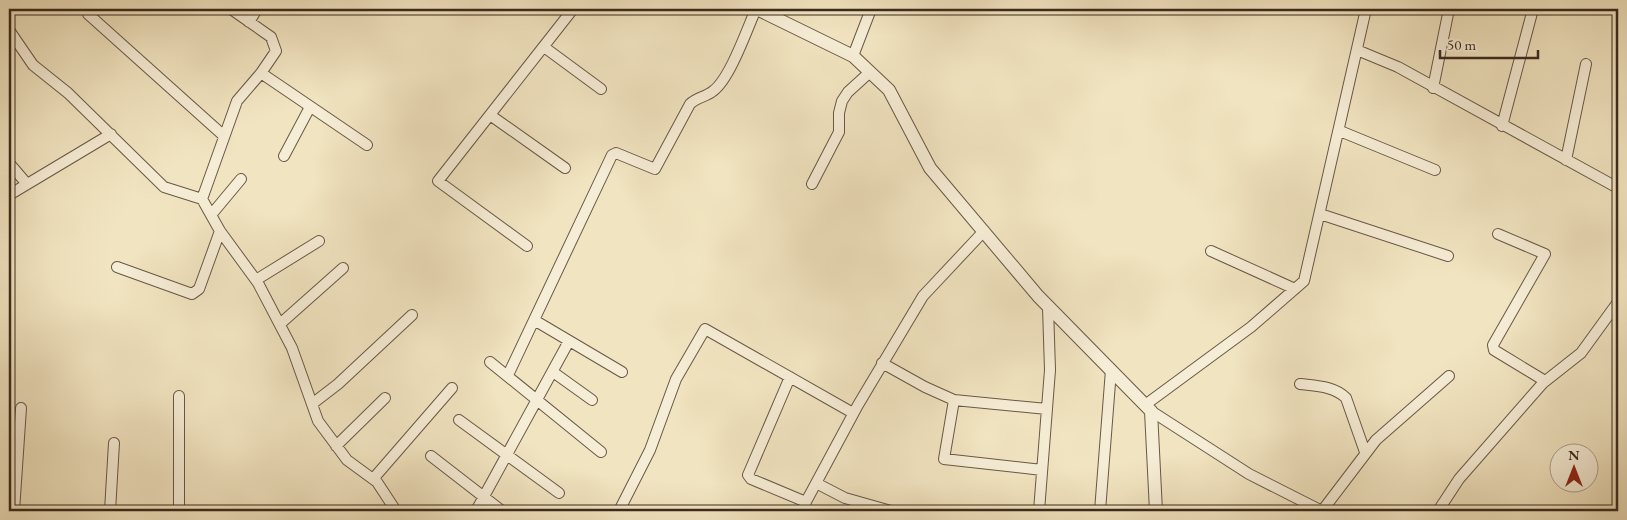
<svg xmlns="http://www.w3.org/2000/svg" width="1627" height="520" viewBox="0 0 1627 520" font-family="'EB Garamond',serif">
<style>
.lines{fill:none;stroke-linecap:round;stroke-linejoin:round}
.minor-casing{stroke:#685846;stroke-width:12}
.tertiary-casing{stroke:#685846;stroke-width:14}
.minor{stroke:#f6edd6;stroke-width:10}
.tertiary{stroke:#f6edd6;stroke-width:12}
</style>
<rect width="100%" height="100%" fill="#f1e4c0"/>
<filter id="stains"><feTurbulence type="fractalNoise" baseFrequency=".004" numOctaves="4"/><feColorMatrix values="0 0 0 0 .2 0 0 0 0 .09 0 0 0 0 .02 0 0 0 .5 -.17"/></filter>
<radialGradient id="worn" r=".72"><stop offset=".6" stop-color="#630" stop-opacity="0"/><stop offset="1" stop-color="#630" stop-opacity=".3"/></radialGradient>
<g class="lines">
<g class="minor-casing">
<path id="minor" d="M88,14L224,136
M249,22L257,9
M9,30L33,65L68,93L164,187L202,199L220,231L258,283L292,348L318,421L347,460L377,482L396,511
M544,47L601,89
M1357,50L1398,67L1618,188
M853,56L871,9
M261,73L367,145
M1433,88L1449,9
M490,115L565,168
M1502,126L1533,9
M1340,131L1435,170
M284,156L310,107
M1566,160L1586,64
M9,163L27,184
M812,184L839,132V113L842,101L848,92L870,72
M9,195L111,134
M202,199L237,101L261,73L276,51L271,37L231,9
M1320,214L1448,256
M211,215L241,179
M1498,234L1545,254L1493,345L1494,350L1545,381
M527,246L438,181L573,9
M1211,251L1295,289
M117,267L192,294L199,289L220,231
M256,280L319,241
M534,320L622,372
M280,324L343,268
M490,362L601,452
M882,363L925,387L954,400L1047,409
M553,372L592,400
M508,375L612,155L616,153L655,169L690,104C697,97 706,97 713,91C730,79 747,29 756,9
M790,377L748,475L751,479L806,502
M1300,384C1316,386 1334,386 1346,398L1365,452
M179,396V511
M954,400L944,459L1042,470
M312,404L338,384L412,315
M1145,405L1251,327L1304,281L1366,9
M1151,411L1249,474L1322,511
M459,420L559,493
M336,446L385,398
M431,456L502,511
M373,479L452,388
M816,483L845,498L891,511
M14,511L21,408
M110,511L114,443
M476,511L569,341
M619,511L650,450L676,379L705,329L853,413
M801,511L858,405L923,296L984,231
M1039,511L1050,370L1048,307
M1100,511L1111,370
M1322,511L1376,440L1449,376
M1438,511L1459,479L1543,383L1581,353L1618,302"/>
</g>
<g class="tertiary-casing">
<path id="tertiary" d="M757,9L853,56L889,90L930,168L1038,296L1151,411L1156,511"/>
</g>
<use href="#minor" class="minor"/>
<use href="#tertiary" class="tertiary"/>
</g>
<rect width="1627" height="520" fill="none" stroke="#f1e4c0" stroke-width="30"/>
<rect x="10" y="10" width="1607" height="500" fill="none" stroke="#3b2a1e" stroke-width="2.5"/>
<rect x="15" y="15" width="1597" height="490" fill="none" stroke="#3b2a1e"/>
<g transform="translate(1574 468)"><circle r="24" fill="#f6edd6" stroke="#ab9f8c"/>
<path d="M0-4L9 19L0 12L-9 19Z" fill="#8f2418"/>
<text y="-8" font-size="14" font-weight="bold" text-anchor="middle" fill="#3b2a1e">N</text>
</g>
<path d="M1440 50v8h98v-8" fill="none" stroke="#3b2a1e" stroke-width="2.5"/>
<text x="1447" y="50" font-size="15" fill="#3b2a1e" stroke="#f6edd6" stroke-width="4" paint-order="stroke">50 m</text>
<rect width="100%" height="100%" filter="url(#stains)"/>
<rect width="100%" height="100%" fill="url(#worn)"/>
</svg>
